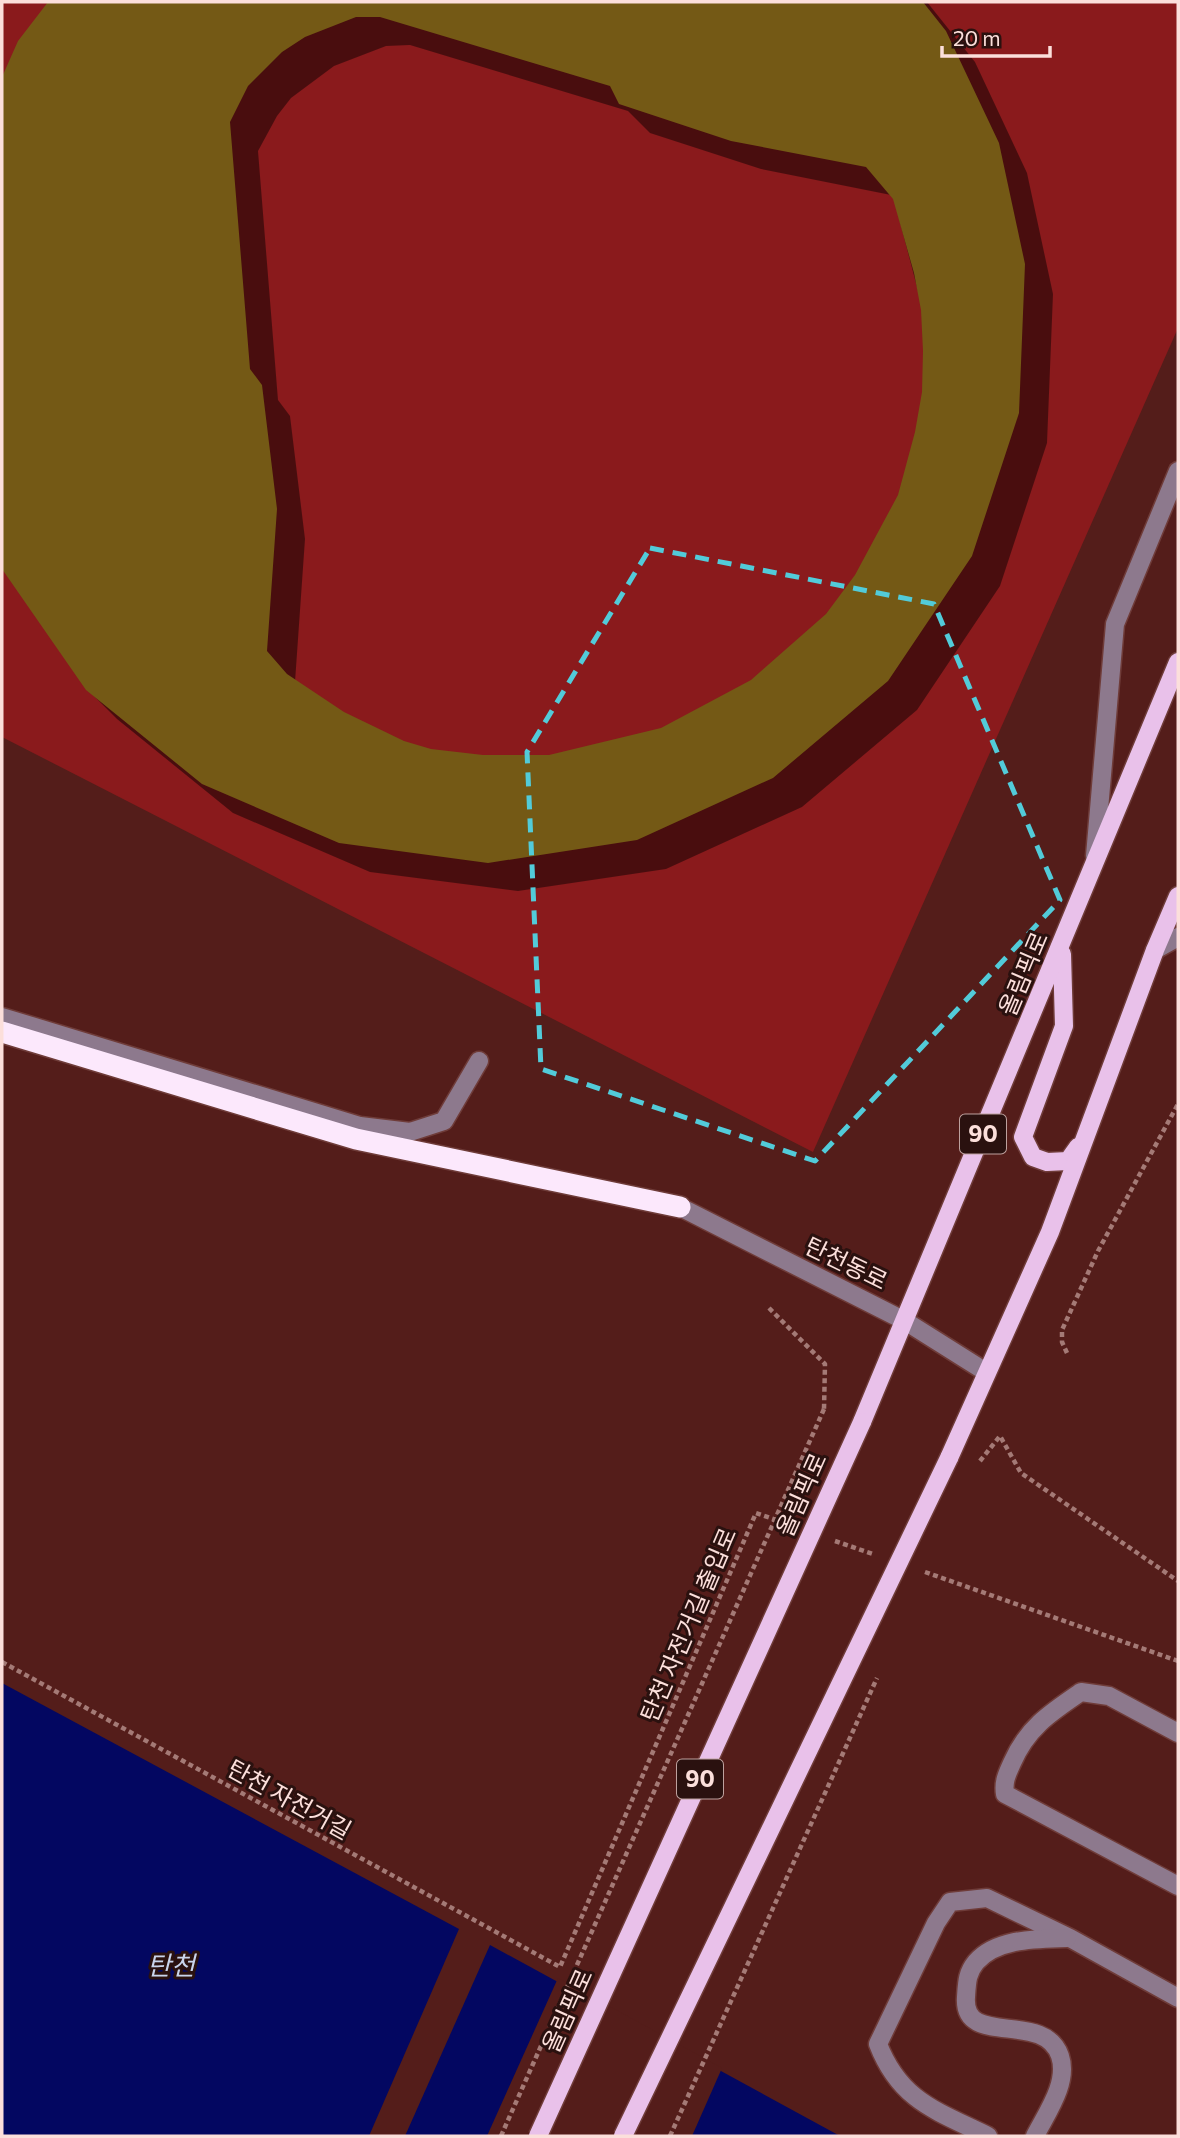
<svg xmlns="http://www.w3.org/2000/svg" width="1180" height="2138" viewBox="0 0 1180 2138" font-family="Commissioner,'Noto Sans KR',sans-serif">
	<rect width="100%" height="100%" fill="#541d1a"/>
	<!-- green -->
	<path fill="#8a1a1c" d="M2,2h1176v326l-365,824 -811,-415z"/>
	<!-- water -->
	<g fill="#030761">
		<path d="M2,1683l457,246 -90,207h-367z"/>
		<path d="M490,1945l350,191h-435z"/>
	</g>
	<!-- pier -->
	<path fill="#541d1a" d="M558,1978l164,90 -30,68h-205z"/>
	<!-- shadow -->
	<path fill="#0007" fill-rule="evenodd" d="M50,2h877l48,60 52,111 26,121 -6,149 -47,143 -83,124 -115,97 -136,62 -148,22 -148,-19 -137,-59 -116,-94 -30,-30 -85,-123v-484l17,-40zM410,45l218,66 22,22 111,36 130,26 3,4 29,111 1,82 -7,40 -18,63 -42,81 -30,39 -75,66 -90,48 -113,28h-66l-52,-6 -28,-8 -60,-29 -48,-32 10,-143 -15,-123 -12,-16 -20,-249 19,-35 14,-18 43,-32 52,-20z"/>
	<!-- building -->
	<path fill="#745915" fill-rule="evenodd" d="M48,2h875l23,29 53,112 26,121 -6,149 -47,143 -84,125 -115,97 -136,62 -149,23 -149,-20 -137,-59 -116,-94 -84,-121v-492l16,-36zM356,17h24l230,69 9,18 112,37 135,26 27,32 21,74 7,37 2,41 -1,41 -7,40 -17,63 -43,80 -29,39 -75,66 -90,48 -112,27h-66l-52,-6 -27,-8 -60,-29 -57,-38 -20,-23 10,-142 -15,-124 -12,-16 -20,-247 18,-36 34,-34 23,-15z"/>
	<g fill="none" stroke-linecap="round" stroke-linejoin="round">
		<defs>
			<g id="minor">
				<path d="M1095,856l20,-232 63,-153"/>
				<path d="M1155,950l23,-13"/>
				<path d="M2,1017l358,109 50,6 34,-11 35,-60"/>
				<path d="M680,1207l225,114 81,51"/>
				<path d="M1178,1733l-69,-37 -28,-4c-31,21 -54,36 -69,71 -5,11 -9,19 -7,31l173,92"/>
				<path d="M988,2136c-51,-25 -88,-35 -110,-92l58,-121 14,-21 37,-4 83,40 108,60"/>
				<path d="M1035,2136c11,-22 34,-53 25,-80 -16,-47 -98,-7 -94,-59 1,-15 1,-24 10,-35 21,-24 61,-23 91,-24"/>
			</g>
			<g id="major">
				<path d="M1062,954l2,72 -41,111 10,20 14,5 21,-1 10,-14"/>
				<path d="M862,1422l316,-760"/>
				<path d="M949,1458l101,-226 105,-282 23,-54"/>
			</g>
			<path id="highway" d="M2,1032l354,107 324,68"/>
		</defs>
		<!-- minor casing -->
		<use href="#minor" stroke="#6f3c39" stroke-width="21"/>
		<!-- major casing -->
		<use href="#major" stroke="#6f3c39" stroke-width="21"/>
		<!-- highway casing -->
		<use href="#highway" stroke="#6f3c39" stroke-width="24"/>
		<!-- path -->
		<g stroke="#a47a76" stroke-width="4.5" stroke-dasharray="5 3.5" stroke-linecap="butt">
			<path d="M769,1308l56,56 -1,45"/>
			<path d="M1067,1353l-5,-11v-12l36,-79 80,-147"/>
			<path d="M980,1461l20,-25 21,37 157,108"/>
			<path d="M835,1541l38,13"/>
			<path d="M925,1572l253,89"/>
			<path d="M2,1662l558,305 196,-454 32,11"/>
		</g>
		<!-- minor -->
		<use href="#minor" stroke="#8d798d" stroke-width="18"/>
		<!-- major -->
		<use href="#major" stroke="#e9c1ea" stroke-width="18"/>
		<!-- highway -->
		<use href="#highway" stroke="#fce8fc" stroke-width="21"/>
		<defs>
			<g id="major-bridge">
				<path d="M538,2136l324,-714"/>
				<path d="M623,2136l326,-678"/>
			</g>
		</defs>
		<!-- major-bridge casing -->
		<use href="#major-bridge" stroke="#6f3c39" stroke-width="21" stroke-linecap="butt"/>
		<!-- path-bridge -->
		<g stroke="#a47a76" stroke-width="4.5" stroke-dasharray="5 3.5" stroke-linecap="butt">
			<path d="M501,2136l323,-727"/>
			<path d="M670,2136l207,-458"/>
		</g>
		<!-- major-bridge -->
		<use href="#major-bridge" stroke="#e9c1ea" stroke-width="18"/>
	</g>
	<!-- marked area -->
	<path fill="none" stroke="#52cbd9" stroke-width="5" stroke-dasharray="14 9" stroke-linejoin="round" d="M650,548l284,56 126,296 -245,261 -274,-92 -14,-317z"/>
	<g text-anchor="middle" stroke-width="6" stroke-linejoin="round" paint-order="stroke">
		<!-- shield labels -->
		<g fill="#2a110f" stroke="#bda19e" stroke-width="2">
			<rect x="960" y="1114.5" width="46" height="39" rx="5"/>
			<rect x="677" y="1759.5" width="46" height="39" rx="5"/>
		</g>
		<g font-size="23" font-weight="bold" fill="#fcdfdb">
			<text x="983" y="1142">90</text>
			<text x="700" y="1787">90</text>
		</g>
		<!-- street labels -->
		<g font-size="24" fill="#fcdfdb" stroke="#2a110f">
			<text transform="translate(1024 974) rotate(-67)" y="8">올림픽로</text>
			<text transform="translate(846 1264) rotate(26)" y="8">탄천동로</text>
			<text transform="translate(802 1495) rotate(-66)" y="8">올림픽로</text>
			<text transform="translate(689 1625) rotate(-67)" y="8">탄천 자전거길 출입로</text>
			<text transform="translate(289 1800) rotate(29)" y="8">탄천 자전거길</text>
			<text transform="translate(568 2011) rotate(-66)" y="8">올림픽로</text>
		</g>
		<!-- water labels -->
		<g font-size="26" font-style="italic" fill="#c9d4ec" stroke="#2a110f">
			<text x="171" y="1975">탄천</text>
		</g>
	</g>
	<!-- border -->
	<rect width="1180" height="2138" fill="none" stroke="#fcdfdb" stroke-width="7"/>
	<!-- scale -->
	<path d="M942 46v10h108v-10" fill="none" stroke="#fcdfdb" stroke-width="3.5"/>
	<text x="953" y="46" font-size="21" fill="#fcdfdb" stroke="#2a110f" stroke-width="5" paint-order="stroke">20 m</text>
</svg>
